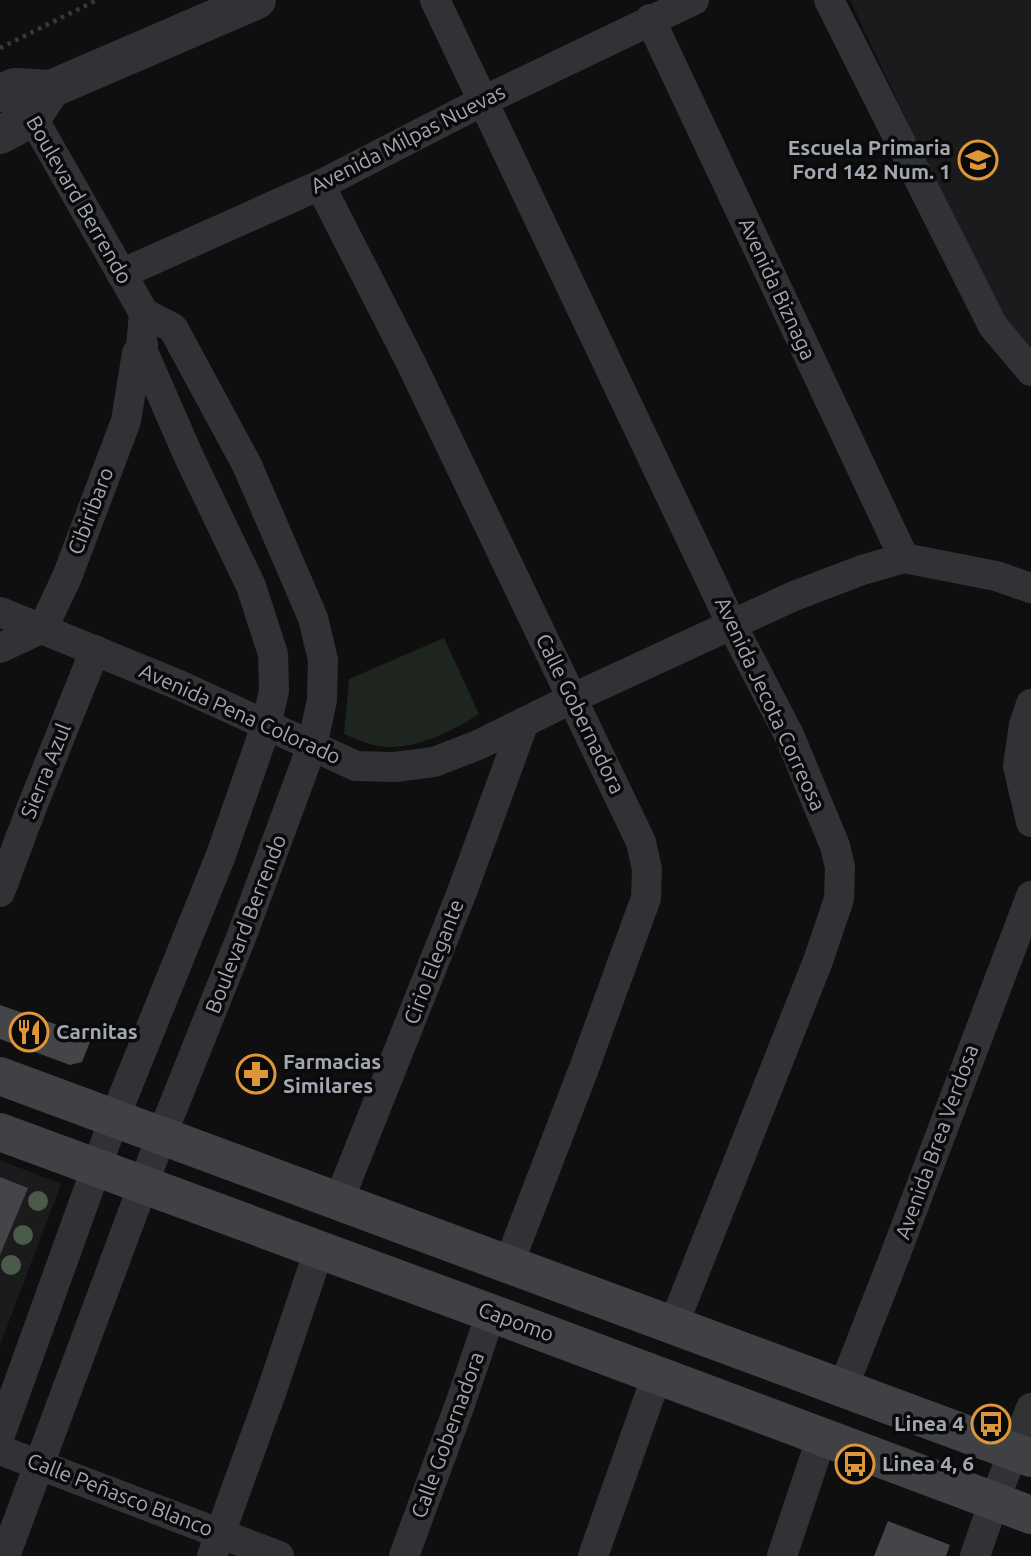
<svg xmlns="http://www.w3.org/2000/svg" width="1031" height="1556" viewBox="0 0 1031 1556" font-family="Ubuntu,sans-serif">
	<rect width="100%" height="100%" fill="#0f0f10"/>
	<!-- built -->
	<g fill="#1b1b1d">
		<path d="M850,0h181v358l-31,-38z"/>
		<path d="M0,1160l61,24 -61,161z"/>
	</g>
	<!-- green -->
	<path fill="#1e241e" d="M444,638l35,76c-25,16 -56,32 -87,33 -17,1 -33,-7 -48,-13l5,-55z"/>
	<!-- building -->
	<g fill="#434548">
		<path d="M0,1005l92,32 -10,25 -12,3 -70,-26z"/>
		<path d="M0,1177l28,11 -28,67z"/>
		<path d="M888,1521l62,24 -4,11h-72z"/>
	</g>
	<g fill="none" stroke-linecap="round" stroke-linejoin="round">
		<!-- path -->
		<path stroke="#37393c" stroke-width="4.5" stroke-dasharray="3.5 5" stroke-linecap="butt" d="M0,48l97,-48"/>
		<!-- minor -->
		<g stroke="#313235" stroke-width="30">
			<path d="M435,0l297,625 58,112 45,109 5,21 -1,32 -21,62 -145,365"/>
			<path d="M829,0l164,326 38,45"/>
			<path d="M650,19l254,539"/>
			<path d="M320,185l91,178 230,479 6,27 -1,29 -63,173 -74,192"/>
			<path d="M121,274l199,-89 163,-84 211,-101"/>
			<path d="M0,612l179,73 177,81 39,1 39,-5 44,-17 95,-47 221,-102 68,-26 42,-12 92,18 35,12"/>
			<path d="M0,648l43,-20 24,-51 59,-156 11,-68 6,-8"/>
			<path d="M1031,704l-7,21 -6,41 13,56"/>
			<path d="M0,892l33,-88 62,-154"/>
			<path d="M339,1200l123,-308 62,-170"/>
			<path d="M843,1388l51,-130 137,-362"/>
			<path d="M0,1435l114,-316 107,-264 45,-129 8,-35 -1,-37 -22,-68 -62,-129 -48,-110 3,-34 -122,-214"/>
			<path d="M0,1450l279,106"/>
			<path d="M5,1556l156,-419 81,-202 70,-189 10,-46 1,-40 -10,-42 -66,-153 -74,-137 -29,-15"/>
			<path d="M212,1556l59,-163 48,-143"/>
			<path d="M404,1556l55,-149 32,-94"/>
			<path d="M593,1556l64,-181"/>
			<path d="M782,1556l40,-120"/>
			<path d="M975,1556l19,-55 37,-93"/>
		</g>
		<!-- tertiary -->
		<g stroke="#313235" stroke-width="38">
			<path d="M0,93l15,-6 36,2 206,-89"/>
			<path d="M0,135l32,-17 19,-29"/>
		</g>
		<!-- secondary -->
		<g stroke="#3f4145" stroke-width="38">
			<path d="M0,1076l1031,382"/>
			<path d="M0,1132l491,181 540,202"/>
		</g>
	</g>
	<!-- trees -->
	<g fill="#4a5b4a">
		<circle cx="38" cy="1201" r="10"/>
		<circle cx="23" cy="1235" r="10"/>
		<circle cx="11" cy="1265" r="10"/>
	</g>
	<!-- icons -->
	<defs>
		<symbol id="school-ring" viewBox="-11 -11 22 22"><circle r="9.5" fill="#0a0a0b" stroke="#df9638" stroke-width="1.5"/><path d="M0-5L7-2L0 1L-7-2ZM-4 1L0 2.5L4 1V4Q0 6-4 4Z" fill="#df9638"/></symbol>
		<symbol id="restaurant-ring" viewBox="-11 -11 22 22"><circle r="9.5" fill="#0a0a0b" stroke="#df9638" stroke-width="1.5"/><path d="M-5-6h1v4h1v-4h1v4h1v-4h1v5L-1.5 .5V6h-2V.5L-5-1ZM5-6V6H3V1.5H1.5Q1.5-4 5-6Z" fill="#df9638"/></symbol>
		<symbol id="pharmacy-ring" viewBox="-11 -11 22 22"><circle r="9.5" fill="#0a0a0b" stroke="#df9638" stroke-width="1.5"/><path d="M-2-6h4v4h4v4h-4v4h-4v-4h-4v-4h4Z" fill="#df9638"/></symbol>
		<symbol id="bus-ring" viewBox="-11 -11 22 22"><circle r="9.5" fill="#0a0a0b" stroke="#df9638" stroke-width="1.5"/><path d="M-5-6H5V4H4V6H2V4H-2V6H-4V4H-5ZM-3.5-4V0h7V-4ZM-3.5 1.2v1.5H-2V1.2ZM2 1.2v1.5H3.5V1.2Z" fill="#df9638"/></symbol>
	</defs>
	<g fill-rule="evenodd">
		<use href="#school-ring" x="956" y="138" width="44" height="44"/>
		<use href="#restaurant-ring" x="7" y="1010" width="44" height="44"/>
		<use href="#pharmacy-ring" x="234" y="1052" width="44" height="44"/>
		<use href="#bus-ring" x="969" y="1402" width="44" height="44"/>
		<use href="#bus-ring" x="833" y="1442" width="44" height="44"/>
	</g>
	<g text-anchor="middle" stroke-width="7" stroke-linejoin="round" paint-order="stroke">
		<!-- street labels -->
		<g font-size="21" fill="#a2a7b0" stroke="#0a0a0b">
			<text transform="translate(408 139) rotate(-27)" y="7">Avenida Milpas Nuevas</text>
			<text transform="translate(79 200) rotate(60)" y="7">Boulevard Berrendo</text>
			<text transform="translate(777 289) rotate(65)" y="7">Avenida Biznaga</text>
			<text transform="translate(91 511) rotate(-69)" y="7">Cibiribaro</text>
			<text transform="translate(770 704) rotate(65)" y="7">Avenida Jecota Correosa</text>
			<text transform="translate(240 714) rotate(24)" y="7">Avenida Pena Colorado</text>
			<text transform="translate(580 714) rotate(64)" y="7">Calle Gobernadora</text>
			<text transform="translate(46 771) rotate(-68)" y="7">Sierra Azul</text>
			<text transform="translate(246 924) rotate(-69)" y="7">Boulevard Berrendo</text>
			<text transform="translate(434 962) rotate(-69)" y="7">Cirio Elegante</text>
			<text transform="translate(937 1142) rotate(-70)" y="7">Avenida Brea Verdosa</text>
			<text transform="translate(516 1322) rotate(20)" y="7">Capomo</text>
			<text transform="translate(448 1435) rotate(-70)" y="7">Calle Gobernadora</text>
			<text transform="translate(120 1495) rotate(21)" y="7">Calle Peñasco Blanco</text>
		</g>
		<!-- poi labels -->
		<g font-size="21" font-weight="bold" fill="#a2a7b0" stroke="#0a0a0b" text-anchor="start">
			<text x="951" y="155" text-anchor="end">Escuela Primaria<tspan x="951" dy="24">Ford 142 Num. 1</tspan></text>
			<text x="56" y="1039">Carnitas</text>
			<text x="283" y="1069">Farmacias<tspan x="283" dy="24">Similares</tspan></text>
			<text x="964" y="1431" text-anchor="end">Linea 4</text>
			<text x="882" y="1471">Linea 4, 6</text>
		</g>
	</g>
</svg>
